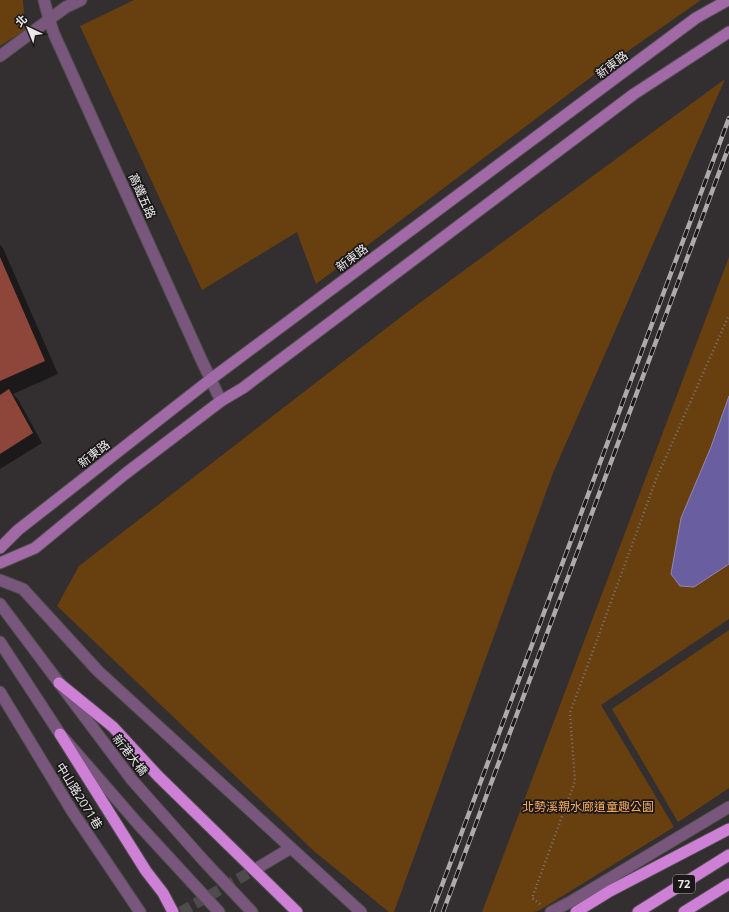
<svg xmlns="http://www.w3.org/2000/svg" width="729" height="912" viewBox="0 0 729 912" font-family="'Open Sans','Noto Sans TC',sans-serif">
	<rect width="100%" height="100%" fill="#332f31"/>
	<!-- green -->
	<g fill="#683f0f">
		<path d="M0,0h23l2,30 -25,16z"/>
		<path d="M134,0h567l-103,72 -282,212 -19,-52 -95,58 -122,-264z"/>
		<path d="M725,79l-172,394 -159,439h-5l-74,-60 -258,-246 22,-40 327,-253z"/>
		<path d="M729,257v362l-128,86 73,122 -134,83 -6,2h-52z"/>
		<path d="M729,630v158l-51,34 -66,-113z"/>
	</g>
	<!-- water -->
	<path fill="#695fa0" stroke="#9088b6" d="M729,396v168l-35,23 -14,-1 -9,-12 10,-56 30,-71z"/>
	<!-- shadow -->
	<path fill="#0007" d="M0,245l3,3 55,126 -45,20 5,5 24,44 -42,26z"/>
	<!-- building -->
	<g fill="#8e463a">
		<path d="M0,257l45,104 -45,20z"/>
		<path d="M9,389l24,44 -33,21v-59z"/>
	</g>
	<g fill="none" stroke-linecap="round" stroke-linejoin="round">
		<!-- minor-tunnel -->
		<path stroke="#4f4b4d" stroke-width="11" stroke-dasharray="11 5.5" stroke-linecap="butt" d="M181,912l78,-45"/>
		<defs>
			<g id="minor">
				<path d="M44,0l5,19 5,15 147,325 20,42"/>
				<path d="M0,56l66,-49 15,-7"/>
				<path d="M0,580l23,9 75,82 263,241"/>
				<path d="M0,692l72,119 68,101"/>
				<path d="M259,867l32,-19"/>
				<path d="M551,912l21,-11 157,-94"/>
			</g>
			<g id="tertiary">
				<path d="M0,604l132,176 72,81 48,51"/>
				<path d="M0,642l60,92 79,91 80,87"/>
			</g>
			<g id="secondary">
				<path d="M0,548l18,-18 193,-151 485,-361 32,-18"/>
				<path d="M0,563l35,-15 90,-74 96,-73 22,-13 391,-294 95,-62"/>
			</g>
			<g id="trunk">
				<path d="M59,683l54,44 45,49 139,136"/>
				<path d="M60,734l86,137 17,22 10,19"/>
				<path d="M576,912l34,-21 119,-62"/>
				<path d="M638,912l91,-57"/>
				<path d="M684,912l45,-28"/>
			</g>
		</defs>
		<!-- minor casing -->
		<use href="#minor" stroke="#514d4f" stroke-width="13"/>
		<!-- tertiary casing -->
		<use href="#tertiary" stroke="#514d4f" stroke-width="13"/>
		<!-- secondary casing -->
		<use href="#secondary" stroke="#514d4f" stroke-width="13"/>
		<!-- trunk casing -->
		<use href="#trunk" stroke="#514d4f" stroke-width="13"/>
		<!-- path -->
		<path stroke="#7a7678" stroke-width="2.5" stroke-dasharray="1 3" stroke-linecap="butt" d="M540,904l-8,-6 43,-117 -5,-68 87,-236 72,-162"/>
		<!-- minor -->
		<use href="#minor" stroke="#79577d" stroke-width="11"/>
		<!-- tertiary -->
		<use href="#tertiary" stroke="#79577d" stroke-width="11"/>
		<!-- secondary -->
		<use href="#secondary" stroke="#a16aa7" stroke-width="11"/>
		<!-- trunk -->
		<use href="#trunk" stroke="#ce80d7" stroke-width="11"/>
		<defs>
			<g id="rail">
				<path d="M432,912l297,-794"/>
				<path d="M443,912l286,-766"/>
			</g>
		</defs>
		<!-- rail casing -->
		<use href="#rail" stroke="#adaaab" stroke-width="4.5"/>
		<!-- rail -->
		<use href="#rail" stroke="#1a1819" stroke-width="3" stroke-dasharray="9" stroke-linecap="butt"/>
	</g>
	<g text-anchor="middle" stroke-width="3.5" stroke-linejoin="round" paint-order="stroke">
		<!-- shield labels -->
		<rect fill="#1a1819" stroke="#adaaab" stroke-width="1" x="673" y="875" width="22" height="18" rx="3"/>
		<g font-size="11" font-weight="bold" fill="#ece9ea">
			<text x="684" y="888">72</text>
		</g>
		<!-- street labels -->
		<g font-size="12" fill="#ece9ea" stroke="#1a1819">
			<text transform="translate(612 65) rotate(-37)" y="4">新東路</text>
			<text transform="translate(142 196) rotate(66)" y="4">高鐵五路</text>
			<text transform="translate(352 258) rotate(-37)" y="4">新東路</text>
			<text transform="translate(94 454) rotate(-38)" y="4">新東路</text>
			<text transform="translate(130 755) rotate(52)" y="4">新港大橋</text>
			<text transform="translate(79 796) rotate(58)" y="4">中山路2071巷</text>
		</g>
		<!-- park labels -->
		<g font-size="12" fill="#faad5f" stroke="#1a1819">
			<text x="588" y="811">北勢溪親水廊道童趣公園</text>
		</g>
	</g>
	<!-- north arrow -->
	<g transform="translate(28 28) rotate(316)" stroke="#1a1819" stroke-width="3" paint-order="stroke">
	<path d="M0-3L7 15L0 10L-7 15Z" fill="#ece9ea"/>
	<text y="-6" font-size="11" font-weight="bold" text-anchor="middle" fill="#ece9ea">北</text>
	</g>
</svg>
